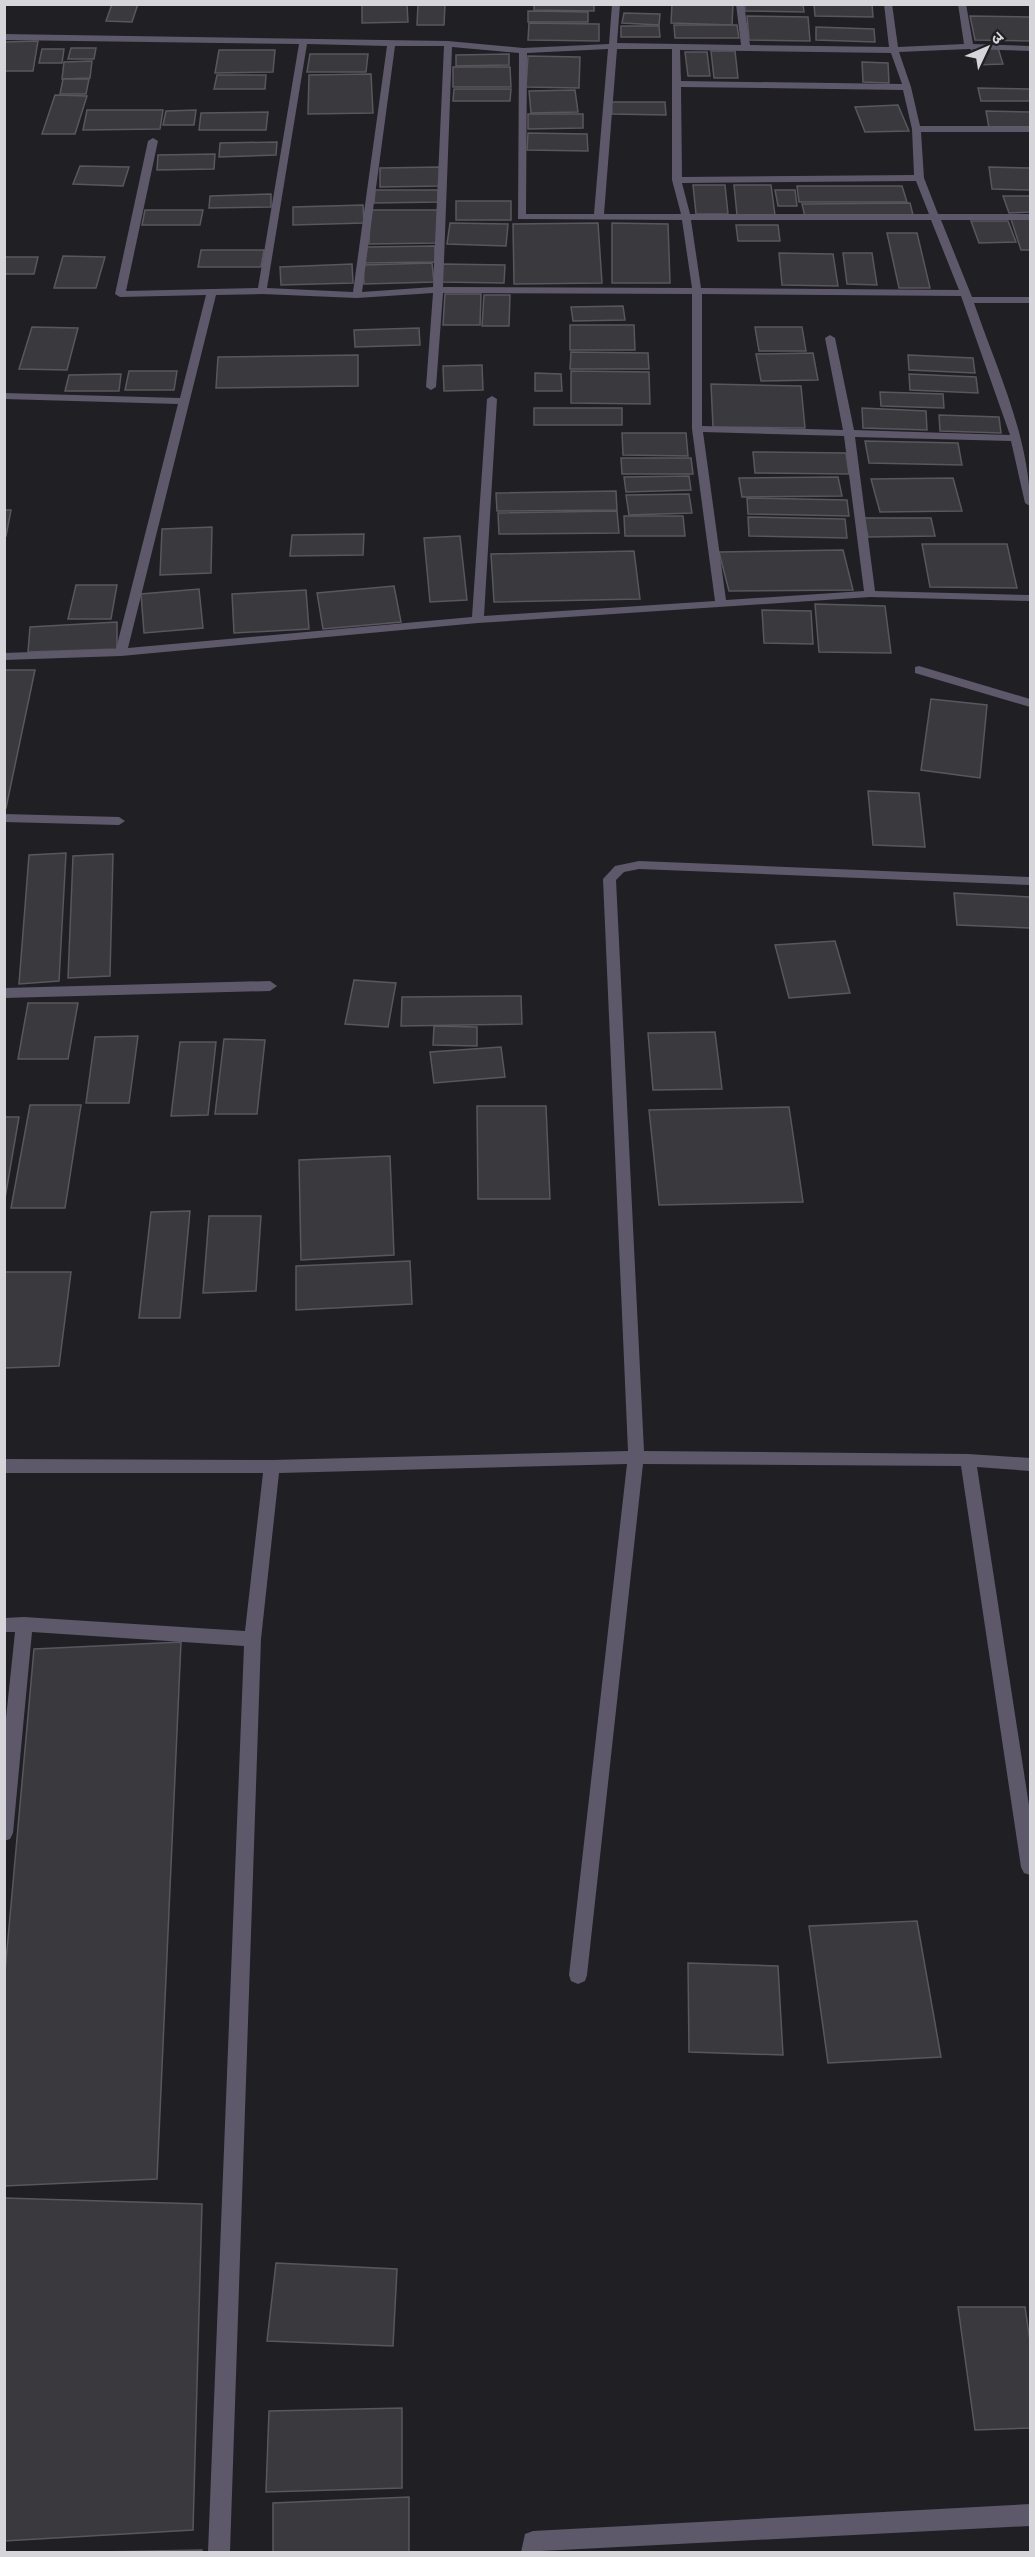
<svg xmlns="http://www.w3.org/2000/svg" width="1035" height="2557" viewBox="0 0 1035 2557" font-family="'Times New Roman','Noto Sans Devanagari',serif">
	<rect width="100%" height="100%" fill="#201f24"/>
	<!-- building -->
	<g fill="#3a393e" stroke="#59575e" stroke-width="1.5">
		<path d="M112,4h26l-6,18 -26,-1z"/>
		<path d="M362,4h45l1,18 -46,1z"/>
		<path d="M418,4h27l-1,21h-27z"/>
		<path d="M534,4h60v7l-60,-1z"/>
		<path d="M672,4h61l-1,21 -61,-2z"/>
		<path d="M745,4h58l1,8 -59,-1z"/>
		<path d="M814,4h58l1,13 -58,-1z"/>
		<path d="M528,11l60,1v10h-60z"/>
		<path d="M624,13l36,1 -1,11 -37,-2z"/>
		<path d="M747,16l61,1 2,24 -61,-1z"/>
		<path d="M970,16l60,1v24l-55,-1z"/>
		<path d="M529,23l70,1v17l-71,-1z"/>
		<path d="M674,25h63l2,13h-64z"/>
		<path d="M621,26h38l1,11h-39z"/>
		<path d="M816,27l58,2 1,13 -59,-2z"/>
		<path d="M38,41l-5,30h-29v-29z"/>
		<path d="M71,48h25l-2,11h-26z"/>
		<path d="M971,48h27l5,16 -27,1z"/>
		<path d="M42,49h22l-2,14h-23z"/>
		<path d="M219,50h56l-2,22 -58,1z"/>
		<path d="M711,51h24l3,27h-24z"/>
		<path d="M685,52h22l3,24h-22z"/>
		<path d="M310,54h58l-2,18h-59z"/>
		<path d="M509,54v11l-53,1v-11z"/>
		<path d="M528,56l52,1 -1,31 -53,-1z"/>
		<path d="M92,61l-2,17 -28,1 2,-17z"/>
		<path d="M862,62l26,1 1,20 -26,-1z"/>
		<path d="M453,67h57l1,20h-58z"/>
		<path d="M371,74l2,39 -65,1 1,-39z"/>
		<path d="M217,75h49l-1,14h-51z"/>
		<path d="M63,79h26l-3,15h-26z"/>
		<path d="M978,88l52,1v12h-49z"/>
		<path d="M454,89h57l-1,12h-57z"/>
		<path d="M575,90l3,22 -47,1 -2,-22z"/>
		<path d="M55,95l32,1 -12,38h-33z"/>
		<path d="M611,102h54l1,13 -54,-1z"/>
		<path d="M898,105l11,26 -44,1 -10,-25z"/>
		<path d="M87,110h76l-3,19 -77,1z"/>
		<path d="M196,110l-2,15h-31l3,-14z"/>
		<path d="M986,111l44,1v16h-41z"/>
		<path d="M268,112l-2,18h-67l2,-17z"/>
		<path d="M528,114h55v14l-55,1z"/>
		<path d="M528,133l59,1 1,17 -61,-1z"/>
		<path d="M277,142l-1,13 -57,2 1,-14z"/>
		<path d="M215,154l-1,15 -57,1 1,-15z"/>
		<path d="M80,166l49,1 -6,19 -50,-2z"/>
		<path d="M440,167v19l-60,1v-19z"/>
		<path d="M989,167l41,1v22l-38,-1z"/>
		<path d="M693,185h32l3,29h-32z"/>
		<path d="M734,185h37l4,30h-38z"/>
		<path d="M797,186h105l5,16h-108z"/>
		<path d="M375,190h63l1,12 -65,1z"/>
		<path d="M775,190h20l2,16h-19z"/>
		<path d="M271,194v13l-62,1 1,-12z"/>
		<path d="M1003,196h27v16l-21,1z"/>
		<rect x="456" y="201" width="55" height="19"/>
		<path d="M910,203l3,12 -108,2 -3,-13z"/>
		<path d="M363,205l1,18 -71,2v-18z"/>
		<path d="M145,210h58l-3,15h-58z"/>
		<path d="M370,210h68l-1,33 -68,1z"/>
		<path d="M1011,219h19v31h-9z"/>
		<path d="M971,221h37l8,21 -37,1z"/>
		<path d="M450,223l58,1 -2,22 -59,-2z"/>
		<path d="M598,223l4,60 -88,1 -1,-60z"/>
		<path d="M612,223l56,1 2,59h-58z"/>
		<path d="M736,225h42l2,16h-42z"/>
		<path d="M887,233h30l13,55h-31z"/>
		<path d="M435,246v16l-70,1 1,-16z"/>
		<path d="M201,250h63l-3,17h-63z"/>
		<path d="M779,253l54,1 5,32 -56,-1z"/>
		<path d="M843,253h29l5,32 -30,-1z"/>
		<path d="M63,256l42,1 -9,31h-42z"/>
		<path d="M4,257h34l-4,17h-30z"/>
		<path d="M432,263l2,19 -70,2 -1,-19z"/>
		<path d="M352,264l1,19 -72,2 -1,-18z"/>
		<path d="M443,264l62,1 -1,18 -63,-1z"/>
		<path d="M445,294h36l-1,31h-37z"/>
		<path d="M484,295h26l-1,31h-27z"/>
		<path d="M623,306l2,14 -52,1 -2,-14z"/>
		<path d="M570,325h64l1,25h-65z"/>
		<path d="M32,327l46,1 -11,42 -48,-1z"/>
		<path d="M755,327h47l4,24h-47z"/>
		<path d="M419,328l1,17 -65,2 -1,-17z"/>
		<path d="M571,352l77,1 1,16h-79z"/>
		<path d="M813,353l5,27 -57,1 -5,-27z"/>
		<path d="M358,355v31l-142,2 2,-31z"/>
		<path d="M908,355l65,3 2,15 -66,-3z"/>
		<path d="M482,365l1,25 -39,1 -1,-25z"/>
		<path d="M129,371h48l-3,19h-49z"/>
		<path d="M571,371l78,1 1,32 -79,-1z"/>
		<path d="M535,373l26,1 1,17h-27z"/>
		<path d="M121,374l-2,17h-54l4,-16z"/>
		<path d="M909,374l67,3 2,16 -68,-3z"/>
		<path d="M711,384l90,2 4,42 -92,-1z"/>
		<path d="M880,392l63,2 1,14 -63,-2z"/>
		<rect x="534" y="408" width="88" height="17"/>
		<path d="M862,408l64,3 1,19 -64,-2z"/>
		<path d="M939,415l60,2 2,16 -61,-2z"/>
		<path d="M622,433h64l2,23 -65,-1z"/>
		<path d="M865,441l93,2 4,22 -93,-2z"/>
		<path d="M753,452l93,1 3,21 -94,-1z"/>
		<path d="M621,458h70l2,16h-71z"/>
		<path d="M689,476l2,14 -65,2 -2,-15z"/>
		<path d="M838,477l4,19 -100,1 -3,-19z"/>
		<path d="M953,478l9,33 -82,1 -9,-33z"/>
		<path d="M616,491l1,19 -120,1 -1,-18z"/>
		<path d="M689,494l3,19 -63,2 -3,-20z"/>
		<path d="M747,498l100,2 2,16 -101,-2z"/>
		<path d="M4,510h7l-5,26h-2z"/>
		<path d="M617,511l2,22 -120,1 -1,-21z"/>
		<path d="M624,516h59l2,20h-60z"/>
		<path d="M748,517l97,2 2,19 -98,-2z"/>
		<path d="M864,518h67l4,18 -67,1z"/>
		<path d="M212,527l-1,46 -51,2 2,-46z"/>
		<path d="M364,534l-1,21 -73,1 2,-21z"/>
		<path d="M460,536l7,64 -37,2 -6,-64z"/>
		<path d="M922,544h85l10,44 -87,-1z"/>
		<path d="M843,550l10,40 -124,1 -10,-39z"/>
		<path d="M634,551l6,48 -146,3 -3,-48z"/>
		<path d="M76,585h41l-6,34h-43z"/>
		<path d="M394,586l7,36 -78,7 -6,-36z"/>
		<path d="M199,589l4,39 -59,5 -3,-39z"/>
		<path d="M306,590l3,39 -75,4 -2,-39z"/>
		<path d="M815,604l70,2 6,47 -72,-1z"/>
		<path d="M762,610l49,1 2,33 -49,-1z"/>
		<path d="M117,622v27l-89,3 2,-25z"/>
		<path d="M4,670h31l-29,138h-2z"/>
		<path d="M931,699l56,6 -7,73 -59,-8z"/>
		<path d="M868,791l51,2 6,54 -52,-2z"/>
		<path d="M66,853l-7,128 -40,3 10,-129z"/>
		<path d="M113,854l-3,122 -42,2 5,-122z"/>
		<path d="M954,893l76,4v31l-73,-3z"/>
		<path d="M835,941l15,52 -61,5 -14,-53z"/>
		<path d="M354,980l42,3 -8,44 -43,-3z"/>
		<path d="M521,996l1,28 -121,2 1,-29z"/>
		<path d="M28,1003h50l-10,56h-50z"/>
		<path d="M434,1026l43,1v19l-44,-1z"/>
		<path d="M715,1032l7,57 -69,1 -5,-57z"/>
		<path d="M138,1036l-9,67h-43l9,-66z"/>
		<path d="M224,1039l41,1 -8,74h-42z"/>
		<path d="M180,1042h36l-8,73 -37,1z"/>
		<path d="M501,1047l4,30 -71,6 -4,-31z"/>
		<path d="M30,1105h51l-16,103h-54z"/>
		<path d="M477,1106h69l4,93h-72z"/>
		<path d="M789,1107l14,95 -144,3 -10,-95z"/>
		<path d="M4,1117h15l-15,87z"/>
		<path d="M390,1156l4,99 -93,5 -2,-100z"/>
		<path d="M190,1211l-10,107h-41l12,-106z"/>
		<path d="M209,1216h52l-5,75 -53,2z"/>
		<path d="M410,1261l2,43 -116,6v-44z"/>
		<path d="M4,1272h67l-12,94 -55,2z"/>
		<path d="M181,1642l-24,537 -153,7v-203l30,-334z"/>
		<path d="M917,1921l24,136 -113,6 -19,-137z"/>
		<path d="M688,1963l90,3 5,89 -94,-3z"/>
		<path d="M4,2198l198,6 -9,326 -189,11z"/>
		<path d="M276,2263l121,6 -4,77 -126,-5z"/>
		<path d="M958,2307h67l5,34v87l-55,2z"/>
		<path d="M402,2408v80l-136,4 3,-81z"/>
		<path d="M409,2497v55h-136v-49z"/>
		<path d="M202,2550v2h-105z"/>
	</g>
	<g fill="none" stroke-linecap="round" stroke-linejoin="round">
		<!-- minor -->
		<g fill="#5d596a" fill-rule="evenodd">
			<path d="M612,4h8l-3,39 124,2 -5,-41h8l6,41 139,2 -5,-43h8l6,43 66,-3 -6,-40h8l7,40 57,2v5l-61,-2 -70,3 12,35 9,39h110v6h-109l3,46 14,36h92v6h-89l31,77h58v6h-56c22,64 56,135 56,203l-5,-3 -14,-62 -156,-4 20,154 155,4v6l-160,-4 -392,26 -357,33 -117,4v-7l112,-4 62,-245 -174,-5v-6l176,5 26,-103 -86,2 -5,-3 33,-153 5,-3 5,3 -32,150 132,-3 41,-244 -295,-4v-6l444,7 75,7 86,-4zM307,44l80,2 -34,246 -86,-4zM395,46h49l-11,241 -71,5zM452,47l67,6 -1,166 164,1 10,68 -249,-1zM608,49l-14,165h-68l1,-161zM617,49h55v131l9,34h-77zM680,50l211,3 11,31 -221,-3zM681,87l222,3 9,39 2,46 -232,2zM916,181l13,33h-239l-8,-31zM691,220h240l28,70 -258,-2zM433,293l-7,94 5,3 5,-3 7,-94 249,1v135l23,172 -231,15 13,-217 -5,-3 -5,3 -15,218 -344,31 88,-353 46,-1 95,4zM702,294l259,2 49,139 -156,-5 -19,-92 -5,-3 -5,3 18,92 -141,-4zM703,432l141,4 20,155 -138,9z"/>
			<path d="M919,666l111,33v8l-115,-34v-6z"/>
			<path d="M4,814l115,3 6,4 -6,4 -115,-3z"/>
			<path d="M639,861l391,16v8l-391,-16 -15,3 -8,8 28,571 324,3 62,4v13l-53,-4 53,345v63l-6,-2 -3,-6 -60,-401 -318,-2 -56,511 -2,6 -7,3 -7,-3 -2,-6 58,-511 -348,9 -18,166 -31,913h-22l36,-906 -212,-14 -19,201 -3,6 -6,2v-104l11,-105h-11v-14l20,-1 221,14 18,-158h-259v-14l268,1 356,-9 -25,-572 12,-13z"/>
			<path d="M270,981l7,5 -7,5 -266,7v-10z"/>
			<path d="M1030,2504v22l-509,26 4,-18 8,-3z"/>
		</g>
	</g>
	<!-- border -->
	<rect width="1035" height="2557" fill="none" stroke="#d6d5d9" stroke-width="12"/>
	<!-- north arrow -->
	<g transform="translate(987 48) rotate(46)" stroke="#201f24" stroke-width="4.5" paint-order="stroke">
	<path d="M0-4.5L10 22L0 15L-10 22Z" fill="#d6d5d9"/>
	<text y="-9" font-size="16" font-weight="bold" text-anchor="middle" fill="#d6d5d9">उ</text>
	</g>
</svg>
